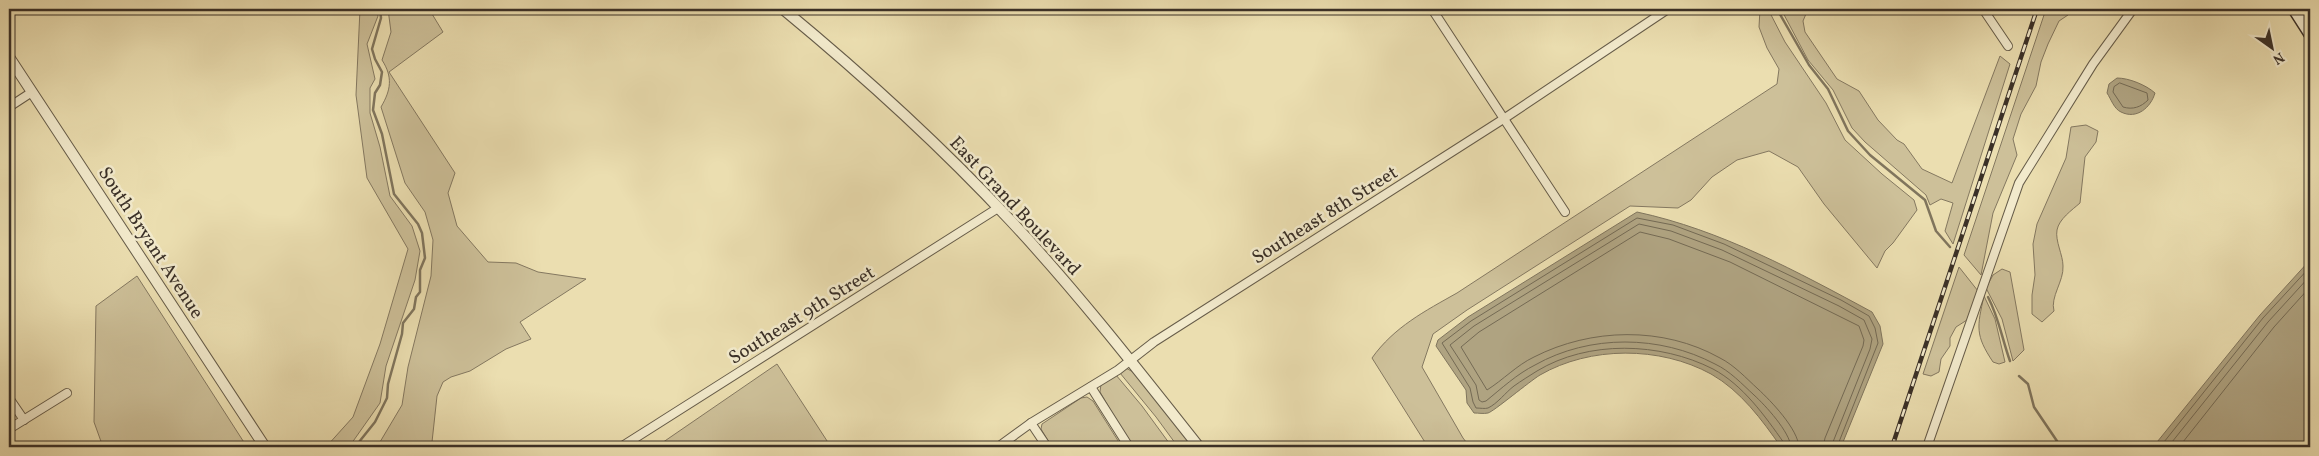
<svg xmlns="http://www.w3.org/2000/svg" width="2319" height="456" viewBox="0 0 2319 456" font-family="Vollkorn,serif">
	<rect width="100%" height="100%" fill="#ebdeb0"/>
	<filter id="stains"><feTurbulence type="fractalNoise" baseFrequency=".004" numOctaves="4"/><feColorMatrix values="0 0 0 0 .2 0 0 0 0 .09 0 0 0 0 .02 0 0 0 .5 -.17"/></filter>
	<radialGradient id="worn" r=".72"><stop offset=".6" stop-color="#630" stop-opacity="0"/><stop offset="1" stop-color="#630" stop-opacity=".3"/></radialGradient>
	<!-- green -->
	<g fill="#cdc099" stroke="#847860">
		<path d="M360,9h16l2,7 -11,28 8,35 -5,9v25l10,34 10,49 22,30 8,25 -5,29 -29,86 -6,37 -31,44h-23l27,-30 27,-73 28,-95 -41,-71 -11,-83z"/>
		<path d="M388,9h41l14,23 -54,40 66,101 -7,20 9,33 31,36 28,1 22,9 48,7 -66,43 11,17 -25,10 -36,22 -19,6 -8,5 -6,14 -5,46 6,5h-61l25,-42 6,-38 23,-91 2,-36 -8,-28 -20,-29 -24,-76c10,-17 12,-30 1,-47l9,-28z"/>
		<path d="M1760,9h8l17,33 41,61 19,37 37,34 32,26 3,10 -24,33 -8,8 -8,17 -53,-64 -26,-37 -29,-16 -32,9 -25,17 -21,23 -13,8 -48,-2 -163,104 -34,24 -11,33 41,71 7,9h-42l-56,-89c22,-31 53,-47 85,-65l320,-209 2,-15 -12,-21 -8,-21z"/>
		<path d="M1781,9h27l-5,12 2,11 32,47 22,12 19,29 19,20 7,4 18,25 30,14 48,-127 10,8 -57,180 -8,-13 8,-28 -12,-4 -11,6 -4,-10 -61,-53 -13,-14 -19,-38 -25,-30z"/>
		<path d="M2046,9h18l4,6 -9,6 -11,23 -7,18 -5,24 -15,28 -8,25 4,16 -24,58 -12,62 -17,-20z"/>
		<path d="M2086,125l12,6 -2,11 -11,15 -5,46c-8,7 -21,16 -23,27 -2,11 6,25 6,36 1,15 -13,31 -9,45l-12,11 -10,-8v-19l3,-20 -2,-31 4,-20 29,-66 5,-31z"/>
		<path d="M1959,267l19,24 -11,29 -11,7 -6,11v8l-9,13 -2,13 -8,4 -8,-2z"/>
		<path d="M2002,269l8,3 14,78 -11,11 -11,-42 -16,-31 7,-13z"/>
		<path d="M137,276l110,171h-144l-9,-25 2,-116z"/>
		<path d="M1984,296l11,23 10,43 -6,2 -6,-2c-18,-27 -16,-35 -9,-66z"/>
		<path d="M777,364l54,83h-175z"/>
		<path d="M1126,368l7,4 60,75h-15l-22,-30 -36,-44z"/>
		<path d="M1116,375l26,31 30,41h-40l-32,-55 1,-8z"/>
		<path d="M1087,397l6,4 29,46h-70l-11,-18 1,-5 39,-26z"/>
	</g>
	<!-- water -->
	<g fill="#afa381" stroke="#80755d">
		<path d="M2117,78c12,0 29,7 38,15 -4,14 -18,27 -34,19 -7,-3 -10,-13 -14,-19l2,-9z"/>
		<path d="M1637,212c84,18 161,60 235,100l8,14 3,18 -42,103h-60c-19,-27 -40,-56 -70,-73 -51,-28 -121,-28 -171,1 -10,6 -47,37 -52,38 -4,1 -10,0 -14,0l-7,-10 -1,-13 -30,-44 2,-6 30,-23z"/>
		<path d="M2310,260v181l-10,6h-147l107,-132z"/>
	</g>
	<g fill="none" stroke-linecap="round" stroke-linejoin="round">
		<!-- shore -->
		<g stroke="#746a54" stroke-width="1">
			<path d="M2120,83l27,10 1,7c-7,7 -15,10 -25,7l-10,-15 1,-5z"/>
			<path d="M1785,447l-1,-4c-19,-27 -41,-58 -71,-74 -53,-27 -125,-29 -176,2 -8,5 -16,10 -23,15 -8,6 -17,18 -26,22 -3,1 -8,0 -12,0l-3,-6 -3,-14 -28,-45 29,-22 166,-103 36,7 51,19 117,56 28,16 6,12 3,15 -41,104"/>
			<path d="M1791,447c-1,-15 -26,-42 -37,-52 -12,-11 -24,-24 -39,-31 -55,-29 -125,-30 -180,1 -18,9 -33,23 -49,36l-4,1 -3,-2 -3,-15 -26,-40 24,-19 165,-102 32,7 51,19 117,56 25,14 8,19 -2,10 -39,98"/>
			<path d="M1799,447c-1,-18 -28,-46 -41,-58 -12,-11 -24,-24 -38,-31 -57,-32 -129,-30 -186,-1 -17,8 -31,23 -47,33l-26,-43 18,-15 161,-100 29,7 61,23 129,64 5,14 -1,6 -38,92 -2,9"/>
			<path d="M2160,447l103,-129 47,-51"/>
			<path d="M2168,447l100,-125 42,-46"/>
			<path d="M2179,447l95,-120 36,-40"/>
		</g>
		<!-- stream -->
		<g stroke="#80755d" stroke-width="2.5">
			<path d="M1777,9l32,56 19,24 20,42 22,24 55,45 11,31 14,16"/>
			<path d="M1988,297c11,21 14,42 22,64"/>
			<path d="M2019,376l9,8 6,23 27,40"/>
			<path d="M355,447l20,-25 12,-24 1,-14 14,-50 1,-11 11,-14 2,-12 4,-5v-22l5,-12 -3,-25 -4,-9 -24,-30 -12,-60 -9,-24 2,-17 5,-8 2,-13 -7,-13 -3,-10 9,-31 -1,-9"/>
		</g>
		<defs>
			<g id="minor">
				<path d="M1432,9l133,203"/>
				<path d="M1983,9l25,37"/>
				<path d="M9,107l23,-15"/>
				<path d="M1091,387l38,60"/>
				<path d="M9,398l15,22"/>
				<path d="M1031,423l16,24"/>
				<path d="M9,429l58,-36"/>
				<path d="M621,447l377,-239"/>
				<path d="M998,447l33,-24 87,-53 36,-28 351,-224 163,-109"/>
				<path d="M1927,447l92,-264 74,-119 40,-55"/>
			</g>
			<g id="tertiary">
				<path d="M783,9c80,66 157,136 227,211 68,73 128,150 189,227"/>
				<path d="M9,57l256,390"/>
			</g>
			<path id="secondary" d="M2294,9l16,25"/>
		</defs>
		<!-- minor casing -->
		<use href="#minor" stroke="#665c49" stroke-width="10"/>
		<!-- tertiary casing -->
		<use href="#tertiary" stroke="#665c49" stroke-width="12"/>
		<!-- secondary casing -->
		<use href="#secondary" stroke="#3a3027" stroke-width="14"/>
		<!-- minor -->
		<use href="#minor" stroke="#f2eacc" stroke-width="8"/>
		<!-- tertiary -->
		<use href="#tertiary" stroke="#f2eacc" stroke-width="10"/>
		<!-- secondary -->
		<use href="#secondary" stroke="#f2eacc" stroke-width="11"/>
		<defs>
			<path id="rail" d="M1892,447l145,-438"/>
		</defs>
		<!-- rail casing -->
		<use href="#rail" stroke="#3a3027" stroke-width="4.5"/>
		<!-- rail -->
		<use href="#rail" stroke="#f2eacc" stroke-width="2.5" stroke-dasharray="8" stroke-linecap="butt"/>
	</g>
	<g text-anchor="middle" stroke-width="5" stroke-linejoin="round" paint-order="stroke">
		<!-- street labels -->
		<g font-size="19" fill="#3a3027" stroke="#f2eacc">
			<text transform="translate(1016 205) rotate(47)" y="7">East Grand Boulevard</text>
			<text transform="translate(1324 214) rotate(-32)" y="7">Southeast 8th Street</text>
			<text transform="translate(152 242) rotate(57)" y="7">South Bryant Avenue</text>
			<text transform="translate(801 314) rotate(-32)" y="7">Southeast 9th Street</text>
		</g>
	</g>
	<!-- margin -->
	<rect width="2319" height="456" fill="none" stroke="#ebdeb0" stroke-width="30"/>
	<rect x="10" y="10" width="2299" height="436" fill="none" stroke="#3a3027" stroke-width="2.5"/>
	<rect x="15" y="15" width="2289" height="426" fill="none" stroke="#3a3027"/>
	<!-- north arrow -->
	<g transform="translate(2272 48) rotate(147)" stroke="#f2eacc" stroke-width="4" paint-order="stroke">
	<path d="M0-4L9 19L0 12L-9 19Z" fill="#3a3027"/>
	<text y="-8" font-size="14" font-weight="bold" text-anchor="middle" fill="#3a3027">N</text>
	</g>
	<rect width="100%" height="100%" filter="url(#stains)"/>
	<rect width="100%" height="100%" fill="url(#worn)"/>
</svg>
